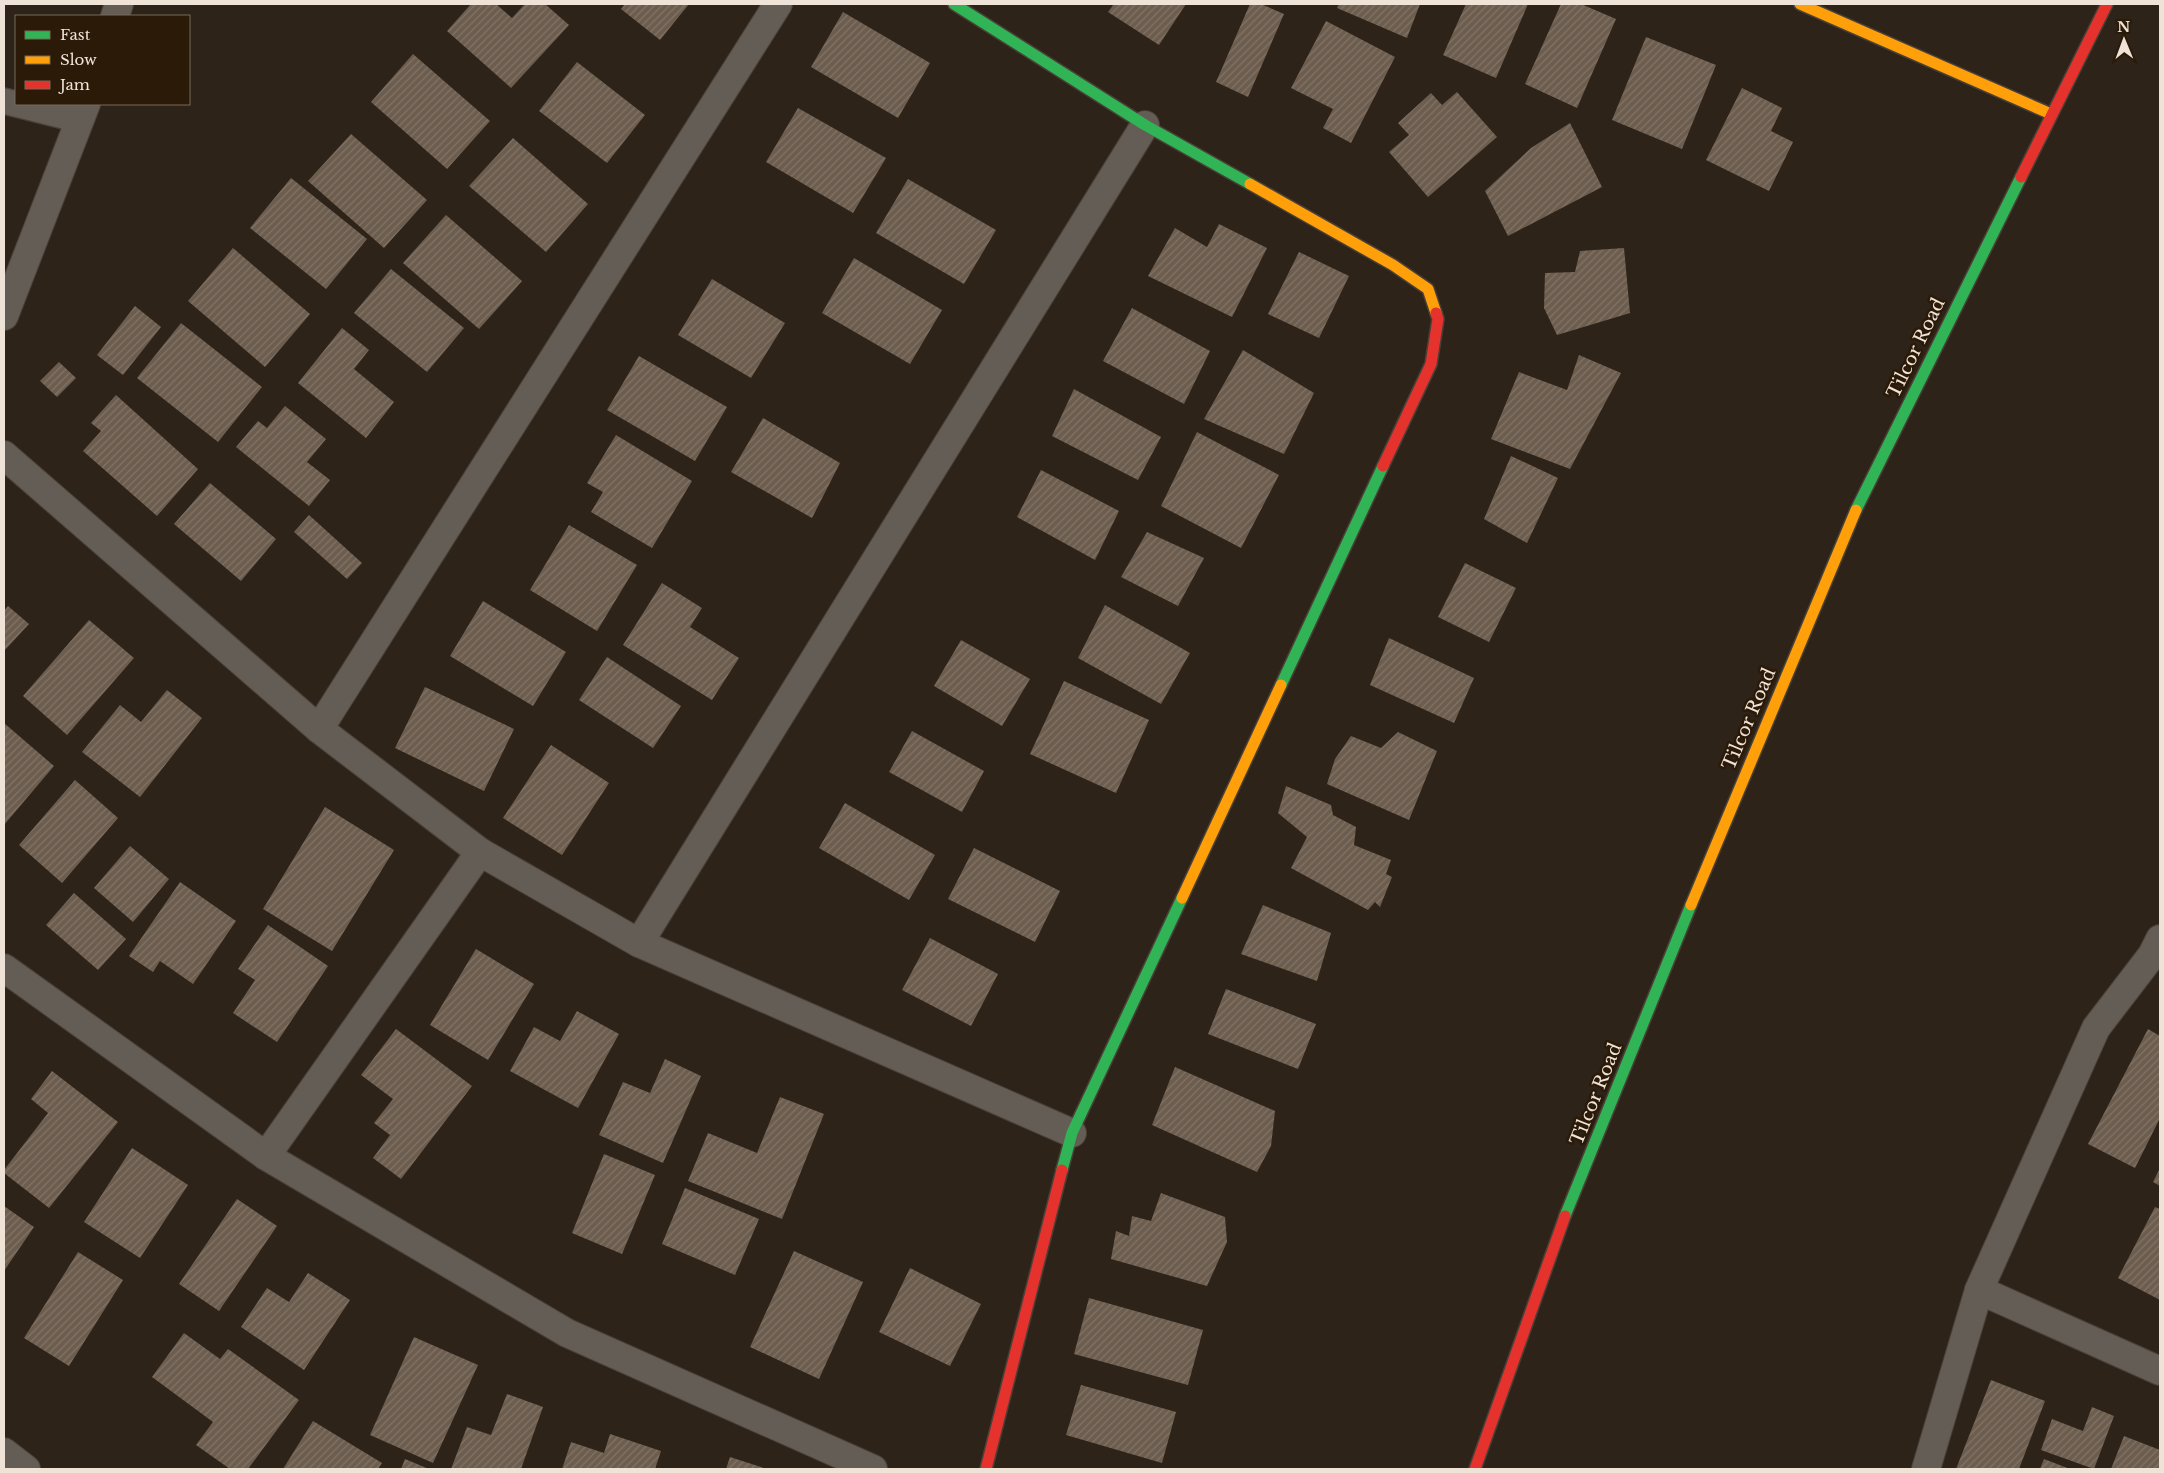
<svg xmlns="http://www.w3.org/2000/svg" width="2164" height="1473" viewBox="0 0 2164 1473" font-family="'Libre Baskerville',serif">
	<defs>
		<pattern id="building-hatch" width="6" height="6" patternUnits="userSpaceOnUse" patternTransform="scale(1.25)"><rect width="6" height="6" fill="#6c5d4e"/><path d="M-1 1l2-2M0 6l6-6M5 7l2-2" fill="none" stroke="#817467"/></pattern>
	</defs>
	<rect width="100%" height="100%" fill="#2d2319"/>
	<!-- building -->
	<g fill="url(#building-hatch)">
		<path d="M471,4h25l16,14 13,-14h20l24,21 -58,63 -64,-57z"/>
		<path d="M625,4h64l-29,36 -39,-31z"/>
		<path d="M1114,4h72l-27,41 -51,-33z"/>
		<path d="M1250,4h11l23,10 -36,83 -32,-15z"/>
		<path d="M1339,4h81l-13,34 -70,-30z"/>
		<path d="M1466,4h62l-32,74 -53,-23z"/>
		<path d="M1561,4h20l35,15 -39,89 -52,-24z"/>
		<path d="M843,12l87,51 -32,55 -87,-51z"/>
		<path d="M1326,21l69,36 -44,86 -28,-15 10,-19 -42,-21z"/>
		<path d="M1646,37l70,28 -34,84 -70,-29z"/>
		<path d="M413,54l77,67 -43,48 -76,-67z"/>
		<path d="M577,62l68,53 -38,48 -68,-52z"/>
		<path d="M1742,88l40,20 -11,23 22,11 -24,49 -63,-31z"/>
		<path d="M1457,92l40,45 -69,60 -39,-45 20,-17 -11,-12 33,-30 11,12z"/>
		<path d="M798,108l88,50 -33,55 -87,-51z"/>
		<path d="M1570,123l32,64 -94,49 -23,-45 46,-43z"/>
		<path d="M351,134l76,66 -43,48 -76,-67z"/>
		<path d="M513,138l75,66 -42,48 -77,-66z"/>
		<path d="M291,178l76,61 -41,50 -76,-61z"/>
		<path d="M908,179l88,51 -32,54 -88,-51z"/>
		<path d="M446,215l76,66 -43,48 -76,-66z"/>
		<path d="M1219,224l48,24 -35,69 -84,-41 27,-48 32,19z"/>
		<path d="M233,248l77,66 -45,53 -77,-66z"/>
		<path d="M1624,248l6,65 -73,22 -13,-27 1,-35 30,-1 5,-21z"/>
		<path d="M1299,252l50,24 -30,62 -51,-24z"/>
		<path d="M854,258l88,52 -32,54 -88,-51z"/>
		<path d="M391,269l73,59 -37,44 -73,-59z"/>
		<path d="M712,279l73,44 -34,55 -73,-43z"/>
		<path d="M135,306l26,21 -38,48 -26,-20z"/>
		<path d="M1132,308l78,43 -26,53 -81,-43z"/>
		<path d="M181,323l81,64 -44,55 -81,-64z"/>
		<path d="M342,328l27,22 -15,19 40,33 -28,36 -68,-55z"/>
		<path d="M1243,350l71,43 -30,61 -80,-35z"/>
		<path d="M1579,355l42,18 -51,96 -79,-30 28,-67 48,18z"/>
		<path d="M639,356l88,51 -32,54 -88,-51z"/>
		<path d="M59,362l17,16 -19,19 -17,-16z"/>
		<path d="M1074,389l87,48 -23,43 -86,-44z"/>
		<path d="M116,395l82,74 -41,47 -74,-65 18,-20 -10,-8z"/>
		<path d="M285,406l41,33 -19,23 23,18 -21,26 -73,-59 22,-26 9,7z"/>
		<path d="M763,418l77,45 -28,55 -81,-46z"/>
		<path d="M1197,432l82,43 -38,73 -80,-42z"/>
		<path d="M616,435l76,46 -40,67 -61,-36 12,-20 -16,-9z"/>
		<path d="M1511,456l47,22 -31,65 -43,-24z"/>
		<path d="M1041,470l78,41 -24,49 -78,-43z"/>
		<path d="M210,483l66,56 -35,42 -67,-57z"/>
		<path d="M309,515l53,48 -15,16 -53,-47z"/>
		<path d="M569,525l68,40 -40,66 -67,-41z"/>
		<path d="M1147,532l57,26 -26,48 -57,-29z"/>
		<path d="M1465,563l51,25 -27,54 -51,-25z"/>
		<path d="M662,583l40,25 -12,19 49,31 -27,42 -89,-55z"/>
		<path d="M483,601l83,51 -33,54 -83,-50z"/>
		<path d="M1105,605l85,48 -29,51 -83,-46z"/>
		<path d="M8,606l21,18 -25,27v-40z"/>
		<path d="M89,620l45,38 -67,77 -44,-39z"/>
		<path d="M1389,638l85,40 -20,45 -84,-38z"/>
		<path d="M961,640l69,39 -28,47 -68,-40z"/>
		<path d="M607,657l74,49 -28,42 -74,-48z"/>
		<path d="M1064,681l85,39 -33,73 -86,-39z"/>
		<path d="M425,687l89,42 -30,62 -89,-43z"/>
		<path d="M167,690l35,28 -62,79 -58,-45 38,-47 21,17z"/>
		<path d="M4,723l50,43 -50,59z"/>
		<path d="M912,731l72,40 -22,41 -73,-40z"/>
		<path d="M1398,732l39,19 -28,69 -82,-36 8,-25 16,-23 30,12z"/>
		<path d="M551,745l58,38 -47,72 -59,-37z"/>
		<path d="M75,780l43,38 -56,65 -43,-38z"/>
		<path d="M1286,786l45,19 2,10 23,12 -2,18 37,15 -5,14 6,3 -12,30 -5,-5 -7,8 -77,-42 16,-31 -29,-24z"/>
		<path d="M845,803l90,52 -26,45 -90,-52z"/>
		<path d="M325,807l69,43 -62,101 -69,-42z"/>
		<path d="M130,846l39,33 -36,43 -39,-34z"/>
		<path d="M974,848l86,43 -25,51 -87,-43z"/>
		<path d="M180,882l56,39 -43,63 -33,-23 -7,11 -24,-16z"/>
		<path d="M74,893l52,46 -28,31 -52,-45z"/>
		<path d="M1263,905l68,28 -14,48 -76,-27z"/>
		<path d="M268,925l60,41 -51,76 -44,-29 22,-33 -17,-11z"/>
		<path d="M930,938l68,36 -27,52 -69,-36z"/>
		<path d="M476,949l58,35 -46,76 -58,-35z"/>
		<path d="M1226,989l90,35 -18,45 -90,-35z"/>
		<path d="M577,1011l42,23 -41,74 -68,-37 24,-44 26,14z"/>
		<path d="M396,1029l76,57 -71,93 -28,-21 17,-23 -16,-12 19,-24 -32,-24z"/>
		<path d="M2148,1029l12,7v82l-25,50 -47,-24z"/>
		<path d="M665,1059l36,17 -38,87 -64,-28 24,-53 27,11z"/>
		<path d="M1175,1067l100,44 -4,35 -14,26 -105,-47z"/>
		<path d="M52,1071l66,51 -69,86 -45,-35v-3l44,-57 -17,-14z"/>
		<path d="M780,1097l44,17 -42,105 -94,-38 20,-48 49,20z"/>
		<path d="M132,1148l56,37 -48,73 -56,-36z"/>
		<path d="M604,1154l51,21 -33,79 -50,-21z"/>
		<path d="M2160,1168v18l-7,-4z"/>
		<path d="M685,1188l74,31 -24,56 -73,-31z"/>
		<path d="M1161,1193l64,24 2,25 -20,44 -96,-27 5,-28 13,5 3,-20 19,5z"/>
		<path d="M237,1199l40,27 -58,85 -40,-27z"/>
		<path d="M4,1206l30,21 -30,44z"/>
		<path d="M2155,1207l5,2v91l-42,-22z"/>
		<path d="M794,1251l69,31 -44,97 -69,-32z"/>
		<path d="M78,1252l45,28 -54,86 -45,-28z"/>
		<path d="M910,1268l71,36 -31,62 -71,-34z"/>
		<path d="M308,1273l42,27 -46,70 -63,-43 26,-39 22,14z"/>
		<path d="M1089,1298l114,32 -15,55 -114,-31z"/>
		<path d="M184,1333l36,26 8,-10 71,51 -51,69h-18l-34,-24 17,-23 -61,-45z"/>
		<path d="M414,1337l64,28 -45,98 -63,-28z"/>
		<path d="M1991,1380l54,21 -26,68h-63z"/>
		<path d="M1081,1385l95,27 -14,51 -96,-28z"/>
		<path d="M507,1394l36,13 -22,62h-70l16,-42 24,8z"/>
		<path d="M2092,1407l22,9 -20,53 -53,-19 11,-31 31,12z"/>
		<path d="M313,1421l69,42 -4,6h-95z"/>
		<path d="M610,1434l51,17 -6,18h-93l9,-27 33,11z"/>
		<path d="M2124,1436l36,14v19h-49z"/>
		<path d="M730,1457l37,12h-41z"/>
		<path d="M405,1459l24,10h-28z"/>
		<path d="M2044,1459l26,10h-30z"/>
	</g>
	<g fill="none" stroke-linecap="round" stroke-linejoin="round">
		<defs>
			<path id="lane" d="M4,101l76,19"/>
			<g id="street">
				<path d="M115,16l4,-12"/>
				<path d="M4,316l82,-212"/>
				<path d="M4,455l315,274 161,123 159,91 433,190"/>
				<path d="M319,729l459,-725"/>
				<path d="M639,943l506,-818"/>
				<path d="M4,968l262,188 301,177 306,136"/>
				<path d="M266,1156l214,-304"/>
				<path d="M1979,1290l181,81"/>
				<path d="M4,1452l22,17"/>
				<path d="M1926,1469l53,-179 117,-262 56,-73 8,-16"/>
			</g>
			<g id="fast">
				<path d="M954,4l191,121 105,59"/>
				<path d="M1856,510l165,-333"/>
				<path d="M1281,685l102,-219"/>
				<path d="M1062,1170l10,-37 110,-235"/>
				<path d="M1565,1216l126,-311"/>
			</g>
			<g id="slow">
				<path d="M1800,4l251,110"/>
				<path d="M1250,184l143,81 35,24 8,24"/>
				<path d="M1182,898l99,-213"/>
				<path d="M1691,905l165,-395"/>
			</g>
			<g id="jam">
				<path d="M2021,177l86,-173"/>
				<path d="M1383,466l48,-102 7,-45 -2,-6"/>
				<path d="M986,1469l76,-299"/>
				<path d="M1475,1469l90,-253"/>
			</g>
		</defs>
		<!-- lane casing -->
		<use href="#lane" stroke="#494038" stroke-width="28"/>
		<!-- street casing -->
		<use href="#street" stroke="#494038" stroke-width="30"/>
		<!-- fast casing -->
		<use href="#fast" stroke="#494038" stroke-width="14"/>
		<!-- slow casing -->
		<use href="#slow" stroke="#494038" stroke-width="14"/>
		<!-- jam casing -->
		<use href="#jam" stroke="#494038" stroke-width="14"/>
		<!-- lane -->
		<use href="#lane" stroke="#645d55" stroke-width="25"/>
		<!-- street -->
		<use href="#street" stroke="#645d55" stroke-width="28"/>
		<!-- fast -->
		<use href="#fast" stroke="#30b455" stroke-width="11"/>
		<!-- slow -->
		<use href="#slow" stroke="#ff9f0a" stroke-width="11"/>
		<!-- jam -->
		<use href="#jam" stroke="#e5322d" stroke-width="11"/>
	</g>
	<g text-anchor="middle" stroke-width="5" stroke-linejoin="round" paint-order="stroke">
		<!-- street labels -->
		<g font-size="18" fill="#efe3d8" stroke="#2b1a07">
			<text transform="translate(1916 348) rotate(-64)" y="6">Tilcor Road</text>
			<text transform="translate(1749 719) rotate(-67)" y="6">Tilcor Road</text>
			<text transform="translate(1596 1094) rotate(-68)" y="6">Tilcor Road</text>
		</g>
	</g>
	<!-- border -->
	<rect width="2164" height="1473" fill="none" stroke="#efe3d8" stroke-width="10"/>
	<!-- legend -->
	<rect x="15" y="15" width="175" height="90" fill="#2b1a07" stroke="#796a5b"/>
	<rect x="25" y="31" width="25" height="8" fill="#30b455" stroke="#796a5b"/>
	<text x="60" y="40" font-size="15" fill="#efe3d8">Fast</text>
	<rect x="25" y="56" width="25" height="8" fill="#ff9f0a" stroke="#796a5b"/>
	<text x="60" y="65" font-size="15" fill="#efe3d8">Slow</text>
	<rect x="25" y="81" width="25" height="8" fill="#e5322d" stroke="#796a5b"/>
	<text x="60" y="90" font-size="15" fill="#efe3d8">Jam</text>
	<!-- north arrow -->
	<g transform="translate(2124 40) rotate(359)" stroke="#2b1a07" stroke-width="4" paint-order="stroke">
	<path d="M0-4L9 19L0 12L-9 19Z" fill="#efe3d8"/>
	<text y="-8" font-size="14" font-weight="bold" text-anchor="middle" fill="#efe3d8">N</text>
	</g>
</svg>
